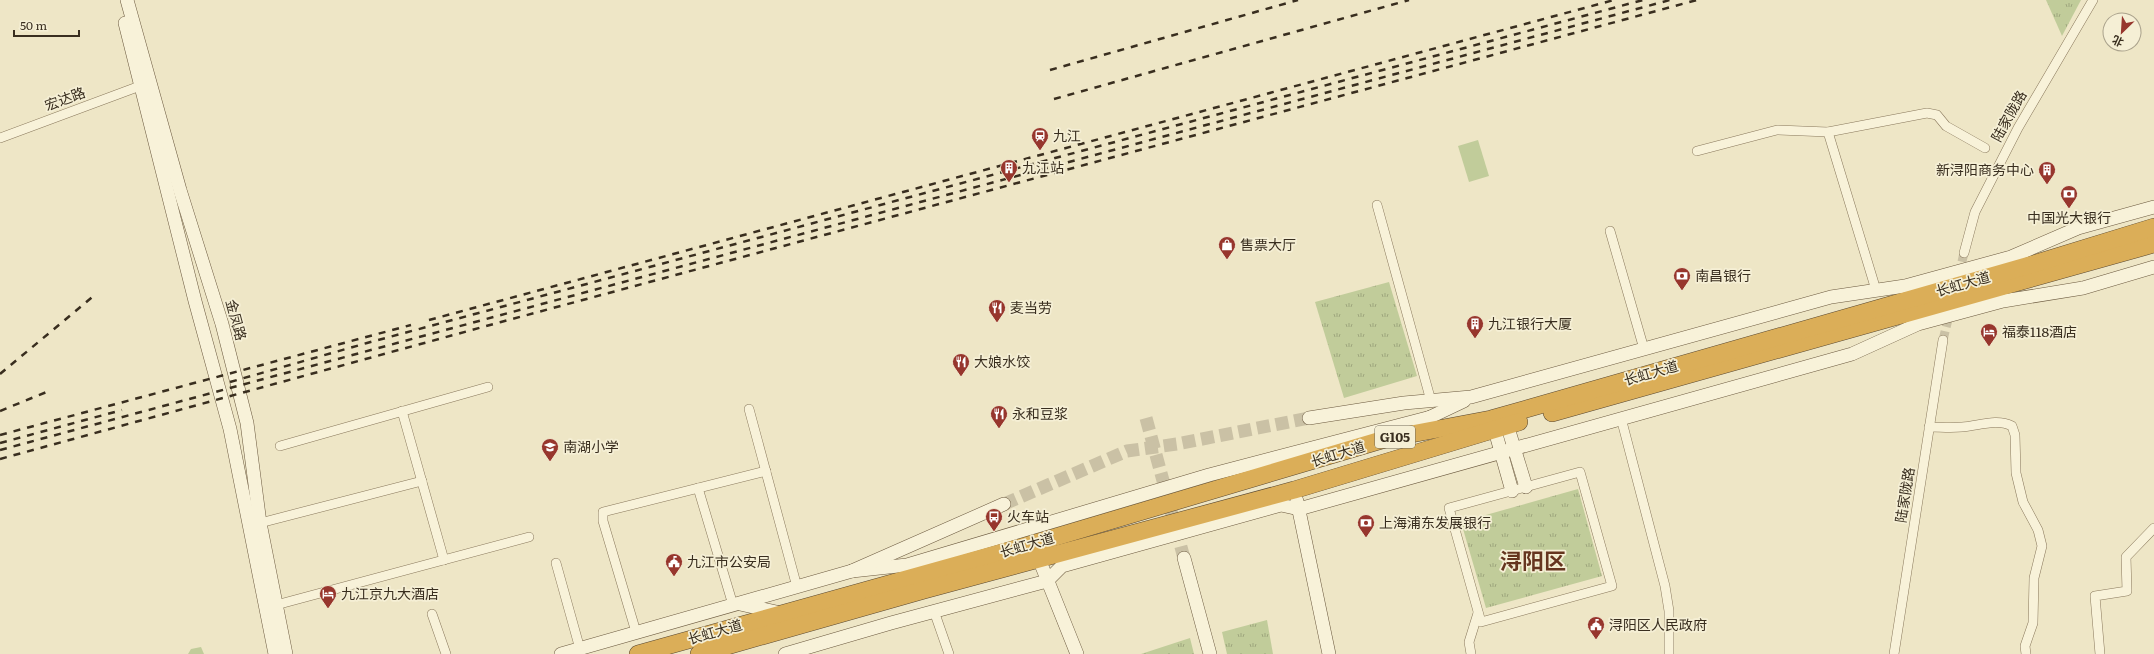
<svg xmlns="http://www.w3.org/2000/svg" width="2154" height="654" viewBox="0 0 2154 654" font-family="Literata,'Noto Sans SC',serif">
	<defs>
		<pattern id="grass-tufts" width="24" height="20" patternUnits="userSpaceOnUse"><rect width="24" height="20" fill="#c1cc9a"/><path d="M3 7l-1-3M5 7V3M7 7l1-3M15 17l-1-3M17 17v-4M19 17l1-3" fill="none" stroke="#9ea67d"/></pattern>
	</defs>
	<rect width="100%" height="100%" fill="#eee6c6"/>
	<!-- grass -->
	<g fill="url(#grass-tufts)">
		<path d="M2046,0h35l-19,36z"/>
		<path d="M1389,282l28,94 -73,22 -29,-96z"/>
		<path d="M1578,489l24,87 -116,32 -25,-86z"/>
		<path d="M1267,620l6,34h-46l-5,-22z"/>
		<path d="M1190,638l4,16h-53z"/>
		<path d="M201,647l3,7h-16l3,-5z"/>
	</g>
	<!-- pitch -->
	<path fill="#c1cc9a" d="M1478,140l11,36 -20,6 -11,-36z"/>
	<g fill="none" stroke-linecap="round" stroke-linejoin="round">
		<!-- street-tunnel -->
		<g stroke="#cac1a5" stroke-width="9" stroke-dasharray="9 4.5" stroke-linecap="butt">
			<path d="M1959,275l5,-22"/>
			<path d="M1943,340l7,-29"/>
		</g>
		<!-- secondary-tunnel -->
		<g stroke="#cac1a5" stroke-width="13" stroke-dasharray="13 6" stroke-linecap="butt">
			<path d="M1146,418l38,140"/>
			<path d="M1004,504l123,-53 50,-7 132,-26"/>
		</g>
		<defs>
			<g id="street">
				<path d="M1828,132l48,158"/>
				<path d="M0,138l140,-52"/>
				<path d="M1697,151l80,-21 51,2 99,-19 10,2 9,11 39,22"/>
				<path d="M1377,205l54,196"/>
				<path d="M1610,231l34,118"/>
				<path d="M1964,253l11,-41 43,-84 75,-128"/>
				<path d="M749,409l48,178"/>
				<path d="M402,411l42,149"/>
				<path d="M1621,418l44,168 4,25v43"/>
				<path d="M1929,427c11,0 22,1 33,0 16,-1 35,-9 50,-1l3,9 1,38 7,29 15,28 4,16 -8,32 -1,45 -8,23 1,8"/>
				<path d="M280,446l208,-59"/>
				<path d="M1580,472l32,114 -131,36 -32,-114z"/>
				<path d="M698,488l35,117"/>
				<path d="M260,523l162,-42"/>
				<path d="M556,563l24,86"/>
				<path d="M276,605l253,-68"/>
				<path d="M934,611l15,43"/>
				<path d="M432,614l14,40"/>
				<path d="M636,632l-33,-111v-9l163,-41"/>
				<path d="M1471,654l-2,-12 9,-29"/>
				<path d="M1894,654l49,-314"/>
				<path d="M2100,654l-5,-58 32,-5 -1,-34 28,-29"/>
			</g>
			<g id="secondary">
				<path d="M127,0l53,190 42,134 25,99 13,100 26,131"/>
				<path d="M125,23l70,278 35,128 45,225"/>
				<path d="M1309,418l95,-15 67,-6 360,-100 74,-11 106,-29 67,-29 76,-21"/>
				<path d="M1505,418l21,69"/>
				<path d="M1424,420l40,-19"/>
				<path d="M1492,420l20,71"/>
				<path d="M1297,501l32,153"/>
				<path d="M1184,558l26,96"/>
				<path d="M1039,559l38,95"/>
				<path d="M852,571l55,-6 302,-90 222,-58"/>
				<path d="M740,604l41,9"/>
				<path d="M561,654l291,-83 152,-67"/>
				<path d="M785,654l106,-31 156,-42 15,-15 219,-61 18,4 553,-155 66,-30 85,-23 80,-13 71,-21"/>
			</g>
			<g id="highway">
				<path d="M1552,413l602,-169"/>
				<path d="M638,654l394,-110 353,-105 106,-20 539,-154 124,-38"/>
				<path d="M699,654l225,-64 370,-100 225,-68"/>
			</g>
		</defs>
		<!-- street casing -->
		<use href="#street" stroke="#89785c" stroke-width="10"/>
		<!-- secondary casing -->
		<use href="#secondary" stroke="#6b593f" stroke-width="14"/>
		<!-- highway casing -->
		<use href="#highway" stroke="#574630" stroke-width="18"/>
		<!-- street -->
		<use href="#street" stroke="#f8f2d9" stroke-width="9"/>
		<!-- secondary -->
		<use href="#secondary" stroke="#f8f2d9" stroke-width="13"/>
		<!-- highway -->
		<use href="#highway" stroke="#dbae58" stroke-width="17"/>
		<!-- rail -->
		<g stroke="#392e1f" stroke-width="2.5" stroke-dasharray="7 7" stroke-linecap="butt">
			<path d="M1050,70l248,-70"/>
			<path d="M1054,99l355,-99"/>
			<path d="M429,320l1185,-320"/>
			<path d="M0,374l96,-80"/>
			<path d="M230,382l137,-39 1276,-343"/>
			<path d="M0,411l49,-20"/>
			<path d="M0,435l411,-110"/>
			<path d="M0,443l122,-33"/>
			<path d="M0,450l1670,-450"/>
			<path d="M0,459l501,-137 1196,-322"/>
		</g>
	</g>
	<!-- icons -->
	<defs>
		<symbol id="station-pin" viewBox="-11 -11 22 30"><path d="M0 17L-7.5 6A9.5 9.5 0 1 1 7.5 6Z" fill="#97362d" stroke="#f5efd5"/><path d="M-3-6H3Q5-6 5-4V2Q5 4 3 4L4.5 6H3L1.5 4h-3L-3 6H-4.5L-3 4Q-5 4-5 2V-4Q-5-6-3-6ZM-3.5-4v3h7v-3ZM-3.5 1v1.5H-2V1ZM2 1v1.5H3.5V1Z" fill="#fff"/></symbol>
		<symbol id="building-pin" viewBox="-11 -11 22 30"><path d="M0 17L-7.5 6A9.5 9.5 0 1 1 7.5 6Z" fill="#97362d" stroke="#f5efd5"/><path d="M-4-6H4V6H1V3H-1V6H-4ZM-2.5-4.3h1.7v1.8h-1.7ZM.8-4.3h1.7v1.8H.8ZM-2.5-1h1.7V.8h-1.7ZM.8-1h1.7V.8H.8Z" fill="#fff"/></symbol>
		<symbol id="bank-pin" viewBox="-11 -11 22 30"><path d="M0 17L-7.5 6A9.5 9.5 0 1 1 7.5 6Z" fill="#97362d" stroke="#f5efd5"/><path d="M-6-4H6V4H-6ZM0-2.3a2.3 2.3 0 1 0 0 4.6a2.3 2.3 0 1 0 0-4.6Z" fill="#fff"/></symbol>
		<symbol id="shop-pin" viewBox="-11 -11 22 30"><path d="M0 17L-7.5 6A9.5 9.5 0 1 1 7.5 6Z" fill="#97362d" stroke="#f5efd5"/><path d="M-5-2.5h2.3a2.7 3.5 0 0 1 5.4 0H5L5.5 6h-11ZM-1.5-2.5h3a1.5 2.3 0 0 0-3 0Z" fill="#fff"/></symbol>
		<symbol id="restaurant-pin" viewBox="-11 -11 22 30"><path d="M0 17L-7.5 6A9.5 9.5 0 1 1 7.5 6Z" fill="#97362d" stroke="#f5efd5"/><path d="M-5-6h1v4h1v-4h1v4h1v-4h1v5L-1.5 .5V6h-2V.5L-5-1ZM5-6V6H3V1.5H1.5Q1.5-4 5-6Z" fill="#fff"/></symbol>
		<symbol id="hotel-pin" viewBox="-11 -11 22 30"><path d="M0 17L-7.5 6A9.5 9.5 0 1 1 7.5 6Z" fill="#97362d" stroke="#f5efd5"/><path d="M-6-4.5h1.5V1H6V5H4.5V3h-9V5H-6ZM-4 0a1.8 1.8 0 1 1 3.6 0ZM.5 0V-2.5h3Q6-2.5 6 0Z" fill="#fff"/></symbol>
		<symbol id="school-pin" viewBox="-11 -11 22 30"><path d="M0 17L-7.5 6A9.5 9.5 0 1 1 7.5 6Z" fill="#97362d" stroke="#f5efd5"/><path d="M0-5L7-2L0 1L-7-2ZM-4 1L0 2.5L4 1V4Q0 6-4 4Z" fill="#fff"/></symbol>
		<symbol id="bus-pin" viewBox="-11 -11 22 30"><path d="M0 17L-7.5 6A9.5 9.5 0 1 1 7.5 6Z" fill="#97362d" stroke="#f5efd5"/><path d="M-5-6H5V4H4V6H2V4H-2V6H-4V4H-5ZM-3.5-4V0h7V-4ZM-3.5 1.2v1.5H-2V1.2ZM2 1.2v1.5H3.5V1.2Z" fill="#fff"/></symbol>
		<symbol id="civic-pin" viewBox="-11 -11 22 30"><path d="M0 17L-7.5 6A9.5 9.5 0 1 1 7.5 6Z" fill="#97362d" stroke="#f5efd5"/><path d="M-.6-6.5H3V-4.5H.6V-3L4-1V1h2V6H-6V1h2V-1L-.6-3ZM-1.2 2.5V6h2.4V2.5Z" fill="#fff"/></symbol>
	</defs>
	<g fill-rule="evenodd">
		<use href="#station-pin" x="1030" y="126" width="20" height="27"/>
		<use href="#building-pin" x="999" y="158" width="20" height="27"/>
		<use href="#building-pin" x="2037" y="160" width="20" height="27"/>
		<use href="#bank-pin" x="2059" y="184" width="20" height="27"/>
		<use href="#shop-pin" x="1217" y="235" width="20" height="27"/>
		<use href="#bank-pin" x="1672" y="266" width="20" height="27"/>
		<use href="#restaurant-pin" x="987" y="298" width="20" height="27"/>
		<use href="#building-pin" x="1465" y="314" width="20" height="27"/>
		<use href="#hotel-pin" x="1979" y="322" width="20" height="27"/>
		<use href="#restaurant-pin" x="951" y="352" width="20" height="27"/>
		<use href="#restaurant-pin" x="989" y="404" width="20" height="27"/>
		<use href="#school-pin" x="540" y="437" width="20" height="27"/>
		<use href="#bus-pin" x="984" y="507" width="20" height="27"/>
		<use href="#bank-pin" x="1356" y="513" width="20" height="27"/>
		<use href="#civic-pin" x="664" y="552" width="20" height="27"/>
		<use href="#hotel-pin" x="318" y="584" width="20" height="27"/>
		<use href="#civic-pin" x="1586" y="615" width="20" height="27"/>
	</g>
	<g text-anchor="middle" stroke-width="3.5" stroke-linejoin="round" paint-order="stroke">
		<!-- shield labels -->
		<rect fill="#f5efd5" stroke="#716856" stroke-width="1" x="1375" y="426" width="40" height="22" rx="3"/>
		<g font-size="13" font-weight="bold" fill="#392e1f">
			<text x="1395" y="442">G105</text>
		</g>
		<!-- street labels -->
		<g font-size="14" fill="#392e1f" stroke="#f5efd5">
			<text transform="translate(65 99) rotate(-20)" y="5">宏达路</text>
			<text transform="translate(2009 116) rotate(-61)" y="5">陆家陇路</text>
			<text transform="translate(1963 284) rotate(-16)" y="5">长虹大道</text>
			<text transform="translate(236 320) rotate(75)" y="5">金凤路</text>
			<text transform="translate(1651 373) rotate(-16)" y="5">长虹大道</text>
			<text transform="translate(1338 454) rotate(-17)" y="5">长虹大道</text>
			<text transform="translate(1905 495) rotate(-81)" y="5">陆家陇路</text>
			<text transform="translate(1027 545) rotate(-16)" y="5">长虹大道</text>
			<text transform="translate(715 632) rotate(-16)" y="5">长虹大道</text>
		</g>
		<!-- poi labels -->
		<g font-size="14" fill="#392e1f" stroke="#f5efd5" text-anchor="start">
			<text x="1053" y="141">九江</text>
			<text x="1022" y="173">九江站</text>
			<text x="2034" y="175" text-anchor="end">新浔阳商务中心</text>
			<text x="2069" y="223" text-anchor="middle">中国光大银行</text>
			<text x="1240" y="250">售票大厅</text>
			<text x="1695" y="281">南昌银行</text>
			<text x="1010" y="313">麦当劳</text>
			<text x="1488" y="329">九江银行大厦</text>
			<text x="2002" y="337">福泰118酒店</text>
			<text x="974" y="367">大娘水饺</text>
			<text x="1012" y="419">永和豆浆</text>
			<text x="563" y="452">南湖小学</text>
			<text x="1007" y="522">火车站</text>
			<text x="1379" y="528">上海浦东发展银行</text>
			<text x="687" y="567">九江市公安局</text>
			<text x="341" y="599">九江京九大酒店</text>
			<text x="1609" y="630">浔阳区人民政府</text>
		</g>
		<!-- town labels -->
		<g font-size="22" font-weight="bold" fill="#65351f" stroke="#f5efd5">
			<text x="1533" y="569">浔阳区</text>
		</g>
	</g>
	<!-- north arrow -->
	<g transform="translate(2122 32) rotate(205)"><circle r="19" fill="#f5efd5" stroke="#aaa28c"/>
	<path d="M0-3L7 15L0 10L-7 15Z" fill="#97362d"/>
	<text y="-6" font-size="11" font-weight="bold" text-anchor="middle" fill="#392e1f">北</text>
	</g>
	<!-- scale -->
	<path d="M14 30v6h65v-6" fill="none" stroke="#392e1f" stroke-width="2"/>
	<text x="20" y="30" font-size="12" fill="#392e1f" stroke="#f5efd5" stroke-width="3" paint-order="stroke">50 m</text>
</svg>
